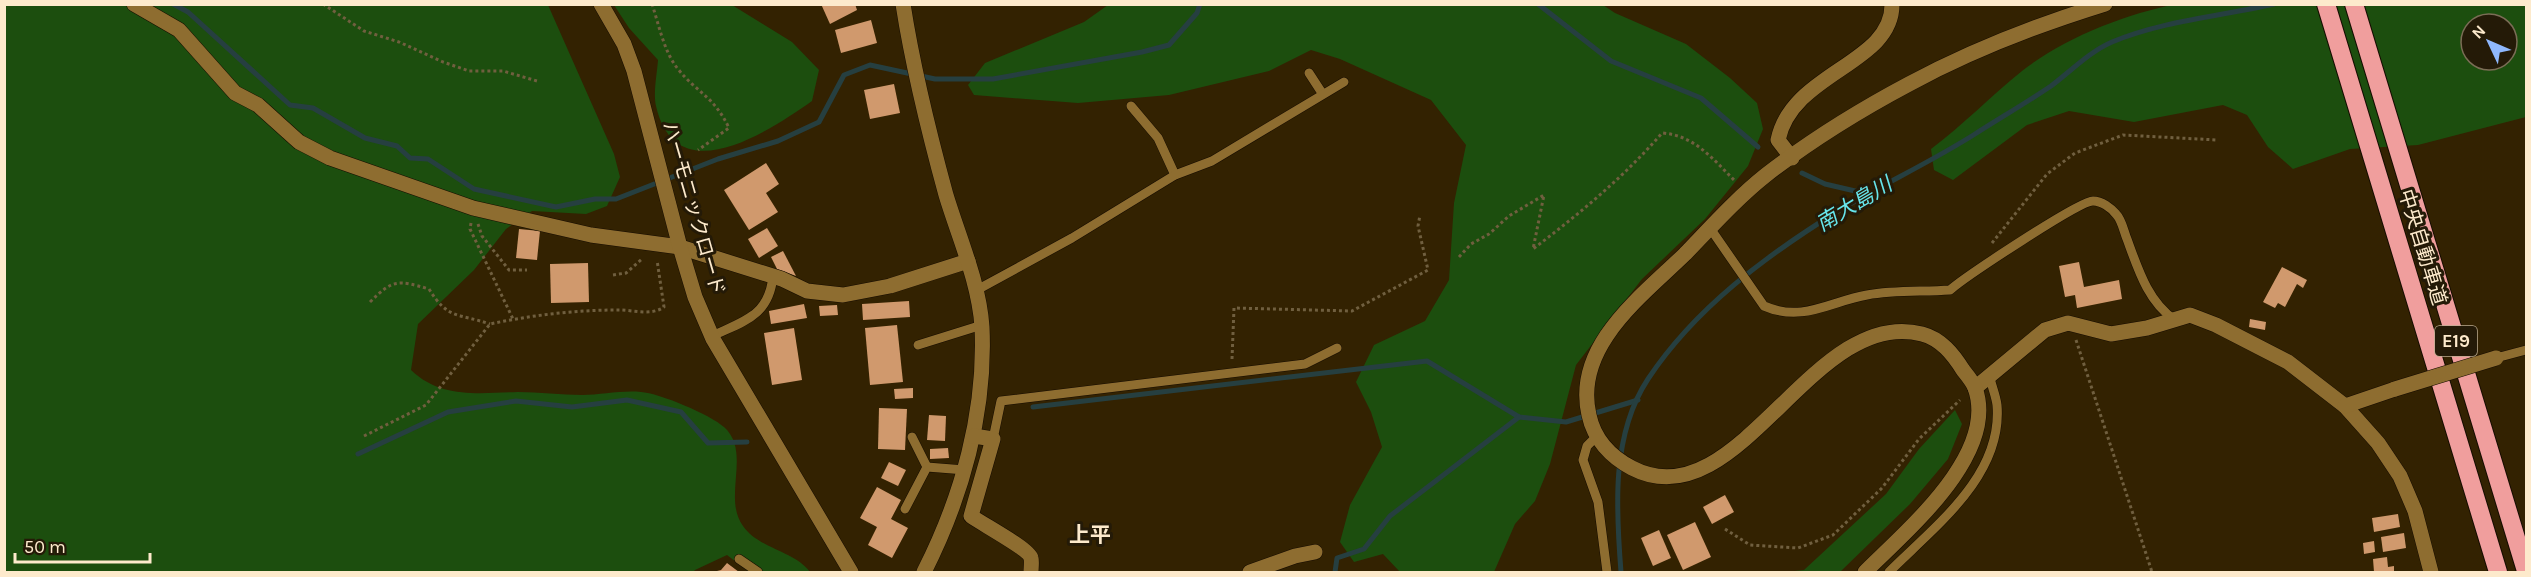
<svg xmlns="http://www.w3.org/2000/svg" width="2531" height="577" viewBox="0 0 2531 577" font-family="Karla,'Noto Sans JP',sans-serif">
	<rect width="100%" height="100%" fill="#332201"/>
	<!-- green -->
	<g fill="#1c4e0e" fill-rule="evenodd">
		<path d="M2177,4l349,1v112l-108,28 -68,4 -57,20 -25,-22 -21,-32 -24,-10 -89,17 -65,-11 -42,14 -74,55 -19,-10 -3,-21c32,-24 60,-53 91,-78 42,-33 103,-57 155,-67zM2471,24h36v36h-36z"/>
		<path d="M4,5h544l66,149 6,23 -13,29 -21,8 -54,-3 -26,18 -32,41 -56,54 -7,46c30,29 68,23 107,22 21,0 43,3 64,3 19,0 40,-5 59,-3 18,1 70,23 83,35 28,25 -2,70 19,99 16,23 52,25 67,46h-61l-22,-17 -32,15 -2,2h-688z"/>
		<path d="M614,5h118l60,37 27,28 -7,31c-44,31 -136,92 -156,5 -3,-13 1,-32 2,-46l-29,-32z"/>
		<path d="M1108,5h495l12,8 71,31 44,34 27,25 6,26 -15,37 -43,53 -63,60 -66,86 -26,99 -15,37 -20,23 -21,48h-94l-17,-18 -29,8 -14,-20 10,-37 32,-58 -11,-35 -15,-30 18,-37 51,-24 24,-41 5,-77 12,-58 -35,-45 -91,-41 -29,-9 -42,21 -100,24 -91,8 -104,-8 -6,-10 17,-22 99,-41z"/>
		<path d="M1955,410l7,14 -14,35 -38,45 -70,68h-55l19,-2 82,-76 33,-45z"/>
	</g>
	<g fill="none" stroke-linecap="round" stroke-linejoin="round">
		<!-- stream -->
		<g stroke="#263f40" stroke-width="5">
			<path d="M173,4l15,8 102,93 23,3 52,30 32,8 13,12 18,1 46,30 82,18 39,-8h21l102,-40 60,-18 41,-19 25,-47 26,-10 65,14h58l149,-27 27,-7 28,-32 3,-9"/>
			<path d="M1538,4l73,57 90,37 57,49"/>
			<path d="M1802,173l23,11 43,10"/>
			<path d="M1033,407l394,-46 92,56 47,5 72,-22"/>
			<path d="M358,454l90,-42 68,-11 56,6 55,-7 54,12 27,31 39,-1"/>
			<path d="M1335,572l2,-14 27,-9 26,-33 129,-99"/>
			<path d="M1621,572c-5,-63 -10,-137 27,-193 47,-71 119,-124 190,-168 45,-27 93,-49 137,-77 25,-16 51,-31 76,-48 20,-15 38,-34 61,-44 50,-21 109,-26 162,-38"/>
		</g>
	</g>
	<!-- building -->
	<g fill="#d0996d">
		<path d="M821,4h34l2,6 -27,14z"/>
		<path d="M871,20l6,23 -36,10 -6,-23z"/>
		<path d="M894,84l6,29 -30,6 -6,-29z"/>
		<path d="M766,163l13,21 -13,9 12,19 -29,18 -25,-40z"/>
		<path d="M767,228l11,18 -19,12 -11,-19z"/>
		<path d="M519,229l21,2 -3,29 -21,-2z"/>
		<path d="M783,251l13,25 -19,-7 -6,-12z"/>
		<path d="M2079,262l5,25 35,-7 3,19 -45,9 -2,-13 -10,2 -6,-31z"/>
		<path d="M588,263l1,39 -38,1 -1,-39z"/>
		<path d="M2282,267l25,13 -4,8 -6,-4 -12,23 -7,-4 -3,5 -12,-6z"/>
		<path d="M909,301l1,16 -47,3 -1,-16z"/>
		<path d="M804,304l3,14 -36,6 -2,-13z"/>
		<path d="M837,305l1,10 -18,1 -1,-10z"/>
		<path d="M2250,319l16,3 -1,8 -16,-3z"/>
		<path d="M897,325l6,57 -33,3 -5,-57z"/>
		<path d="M794,328l8,52 -30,5 -8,-52z"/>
		<path d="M913,388v10l-18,1 -1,-10z"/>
		<path d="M879,408l28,1 -2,41 -27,-1z"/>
		<path d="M929,415l17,1 -1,25 -18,-1z"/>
		<path d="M948,448l1,10 -19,1v-10z"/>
		<path d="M889,462l17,8 -8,16 -17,-8z"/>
		<path d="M877,487l24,13 -10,19 17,9 -16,30 -24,-13 9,-18 -17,-9z"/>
		<path d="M1725,495l9,17 -22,12 -9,-17z"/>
		<path d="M2398,514l2,13 -26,5 -2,-14z"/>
		<path d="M1695,522l16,35 -28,13 -16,-35z"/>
		<path d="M1659,530l12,28 -18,8 -12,-28z"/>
		<path d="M2404,533l2,15 -23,4 -2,-15z"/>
		<path d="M2374,541l1,11 -11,2 -1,-11z"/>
		<path d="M2387,557l1,10 6,-1v6h-20l-1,-13z"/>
		<path d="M727,563l12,9h-26l8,-2z"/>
	</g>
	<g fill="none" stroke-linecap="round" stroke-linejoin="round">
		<defs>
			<g id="lane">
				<path d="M1309,73l13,20"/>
				<path d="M1131,106l27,32 17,37"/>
				<path d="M1710,228l54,78c39,17 67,-5 103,-11 28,-5 55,-3 83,-5 15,-13 129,-89 143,-89 9,0 18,7 23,13 6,6 8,18 11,25 11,30 21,63 48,81"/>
				<path d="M975,291l97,-53 103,-63 37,-14 132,-79"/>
				<path d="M712,336c32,-15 57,-20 61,-60"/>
				<path d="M918,345l64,-20"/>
				<path d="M2496,358l30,-8"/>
				<path d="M912,437l15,30"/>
				<path d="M1596,437l-9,9 -4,14 15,42 9,70"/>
				<path d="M993,439l8,-38 304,-37 32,-16"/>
				<path d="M905,509l22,-42 38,3"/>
				<path d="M739,559l19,13"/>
				<path d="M1889,572c45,-45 114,-96 108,-167 -1,-9 -5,-18 -7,-27"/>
			</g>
			<g id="street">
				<path d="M134,4l45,26 56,63 23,12 41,37 31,16 143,50 118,27 89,12 102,32 25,12 36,4 47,-9 78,-25"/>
				<path d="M903,4c10,64 26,129 43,191 13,43 33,87 36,132 4,85 -20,170 -58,245"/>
				<path d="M1792,158l-14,-18c14,-68 115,-76 114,-136"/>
				<path d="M1975,388l70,-58 23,-7 43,11 36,-6 43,-13 26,10 72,37 57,44 33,37 22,33 15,35 16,61"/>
				<path d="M2345,406l50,-17"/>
				<path d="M974,436l19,3 -22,77c11,8 58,33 60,42 1,4 0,10 0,14"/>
				<path d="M1250,572l45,-16 20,-4"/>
			</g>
			<g id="secondary">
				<path d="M601,4l23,40 10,27 46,176 15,50 18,42 138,233"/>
				<path d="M1865,572c41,-41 134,-118 110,-184 -2,-6 -8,-13 -12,-18 -10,-16 -22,-31 -41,-36 -110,-29 -184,189 -290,134 -21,-11 -38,-29 -43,-53 -16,-69 53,-119 96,-161 26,-27 52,-56 81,-79 44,-34 94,-65 143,-91 63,-34 128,-59 196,-80"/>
			</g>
			<g id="highway">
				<path d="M2326,4l172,568"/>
				<path d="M2354,4l172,567"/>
			</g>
		</defs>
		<!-- lane casing -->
		<use href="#lane" stroke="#160c00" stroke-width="10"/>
		<!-- street casing -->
		<use href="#street" stroke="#160c00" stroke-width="16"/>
		<!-- secondary casing -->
		<use href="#secondary" stroke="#160c00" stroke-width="16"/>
		<!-- highway casing -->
		<use href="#highway" stroke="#160c00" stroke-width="20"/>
		<!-- path -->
		<g stroke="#705f3f" stroke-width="3" stroke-dasharray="3 3" stroke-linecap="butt">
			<path d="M323,4l41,27 35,11 44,20 26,9h34l34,10"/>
			<path d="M652,4c7,21 12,48 26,65 19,24 36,27 51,59l-31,22"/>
			<path d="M471,223l-1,6 43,90"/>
			<path d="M478,224l4,12 27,34h18"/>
			<path d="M1992,243l55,-69 28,-21 48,-18 94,5"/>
			<path d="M1459,257l12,-13 18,-10 20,-18 35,-21 -11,54c46,-35 91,-72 129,-116 32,2 51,26 72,47"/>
			<path d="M613,275l13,-2 16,-14"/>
			<path d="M370,302c23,-23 28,-22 59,-13 19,31 29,24 61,35"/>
			<path d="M2076,340l76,232"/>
			<path d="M1232,359l2,-51 118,3 76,-41 -10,-44 2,-11"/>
			<path d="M364,436l62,-31 64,-81c42,-9 86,-14 129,-14 15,0 32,6 45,-3l-7,-47"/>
			<path d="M1725,529l25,16 48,3 35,-13 49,-47 37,-49 41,-39"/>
		</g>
		<!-- lane -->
		<use href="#lane" stroke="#8e6d30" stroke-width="9"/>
		<!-- street -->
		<use href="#street" stroke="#8e6d30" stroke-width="15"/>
		<!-- secondary -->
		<use href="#secondary" stroke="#8e6d30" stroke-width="15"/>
		<!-- highway -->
		<use href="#highway" stroke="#f09e9d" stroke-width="18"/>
		<defs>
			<path id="street-bridge" d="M2395,389l101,-31"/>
		</defs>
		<!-- street-bridge casing -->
		<use href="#street-bridge" stroke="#160c00" stroke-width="16" stroke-linecap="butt"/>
		<!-- street-bridge -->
		<use href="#street-bridge" stroke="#8e6d30" stroke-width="15"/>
	</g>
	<g text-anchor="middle" stroke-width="6" stroke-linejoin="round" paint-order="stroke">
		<!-- shield labels -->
		<rect fill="#241a07" stroke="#bcac91" stroke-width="1.5" x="2435" y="326" width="42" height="30" rx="4.5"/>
		<g font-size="18" font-weight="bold" fill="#fdeacc">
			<text x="2456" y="347">E19</text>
		</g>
		<!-- street labels -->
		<g font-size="20" fill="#fdeacc" stroke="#241a07">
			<text transform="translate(694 208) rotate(74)" y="7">ハーモニックロード</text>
			<text transform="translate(2423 247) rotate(73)" y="7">中央自動車道</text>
		</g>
		<!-- water labels -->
		<g font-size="21" font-style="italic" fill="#67e6ec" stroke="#241a07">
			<text transform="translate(1854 204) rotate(-31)" y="7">南大島川</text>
		</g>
		<!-- neighbourhood labels -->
		<g font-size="21" font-weight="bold" fill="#fdeacc" stroke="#241a07">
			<text x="1090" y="542">上平</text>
		</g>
	</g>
	<!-- border -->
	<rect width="2531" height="577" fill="none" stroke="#fdeacc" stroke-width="12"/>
	<!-- north arrow -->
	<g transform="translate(2489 42) rotate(314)"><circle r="28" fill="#241a07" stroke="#7b6d56" stroke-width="1.5"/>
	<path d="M0-4.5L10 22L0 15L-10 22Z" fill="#8fb8fd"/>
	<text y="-9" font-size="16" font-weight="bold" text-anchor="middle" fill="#fdeacc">N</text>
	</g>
	<!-- scale -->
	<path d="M15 553v9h135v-9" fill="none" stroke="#fdeacc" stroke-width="3"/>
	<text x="24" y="553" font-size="18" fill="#fdeacc" stroke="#241a07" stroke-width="4.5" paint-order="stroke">50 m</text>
</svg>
